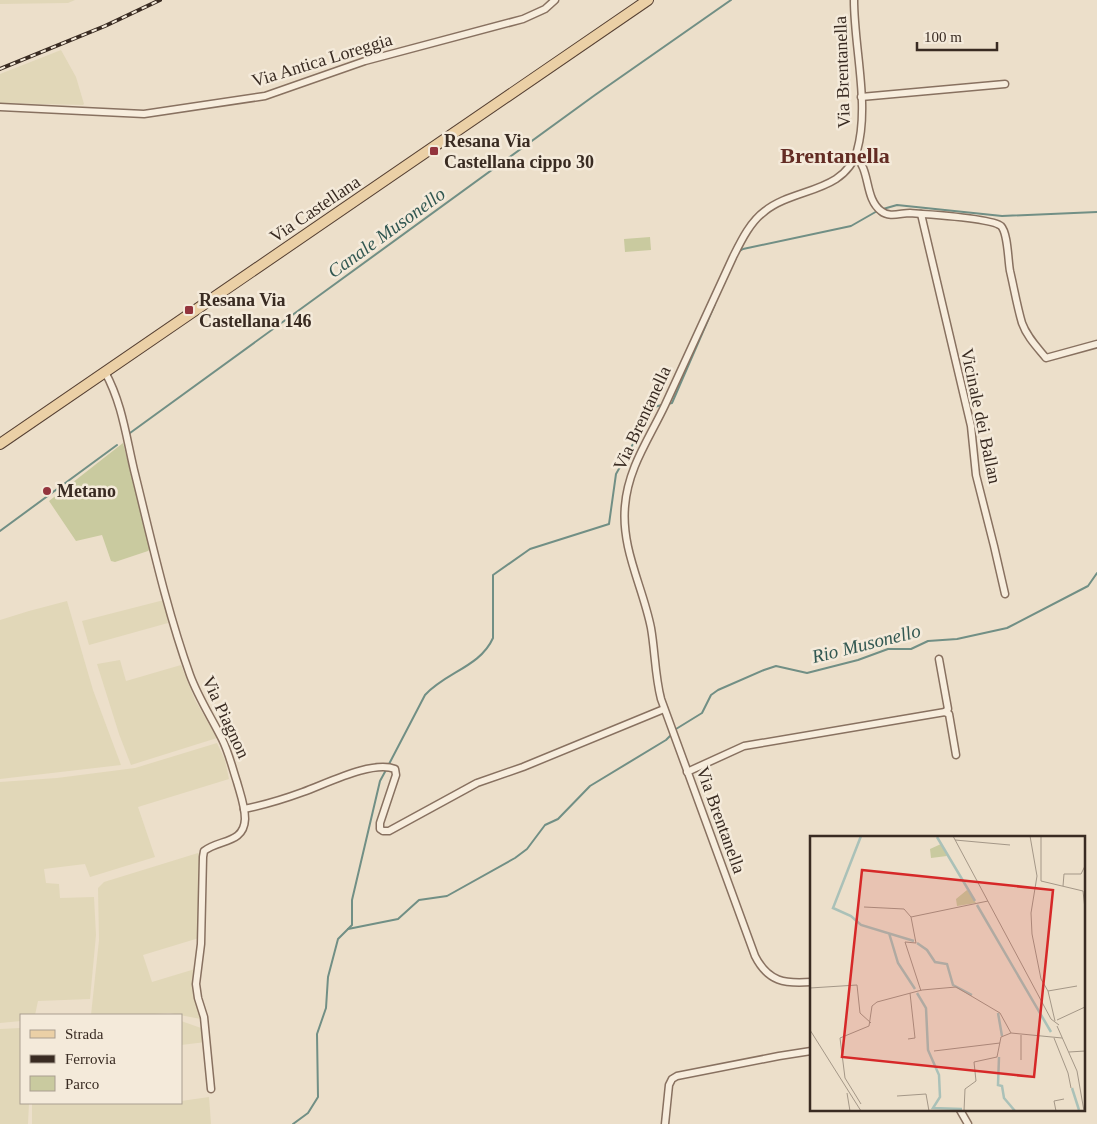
<svg xmlns="http://www.w3.org/2000/svg" width="1097" height="1124" viewBox="0 0 1097 1124" font-family="Georgia,serif">
	<rect width="100%" height="100%" fill="#ecdfca"/>
	<!-- farmland -->
	<g fill="#e1d7b8">
		<path d="M0,0h75l-7,3 -68,1z"/>
		<path d="M61,50l15,27 8,27 -1,1 -83,-2v-29z"/>
		<path d="M164,600l4,23 -79,22 -7,-24z"/>
		<path d="M67,601l26,89 28,75 -121,14v-159l29,-9z"/>
		<path d="M120,660l6,21 55,-16 14,35 22,38 -86,27 -12,-31 -22,-70z"/>
		<path d="M217,743l8,17 4,19 -91,28 17,50 -65,20 -5,-13 -41,5 2,14 13,1 1,14 34,-1 2,38 -6,64 -52,2 -3,14h-14v6l-21,2v-241l57,-4 78,-10z"/>
		<path d="M198,853l2,1 -1,84 -56,17 9,27 43,-13 -1,22 8,26 -1,2 -32,-6 -29,2h-49l8,-75 -1,-52 6,-6z"/>
		<path d="M181,1021l23,8 2,13 -25,3z"/>
		<path d="M21,1028v75h8l-1,21h-28v-95z"/>
		<path d="M209,1097l2,27h-179v-21l127,1 22,-1v-2z"/>
	</g>
	<!-- green -->
	<g fill="#c9ca9f">
		<path d="M650,237l1,13 -26,2 -1,-13z"/>
		<path d="M123,443l27,106 -2,2 -33,11 -4,-1 -9,-26 -26,6 -27,-40z"/>
	</g>
	<g fill="none" stroke-linecap="round" stroke-linejoin="round">
		<!-- stream -->
		<g stroke="#718f85" stroke-width="2">
			<path d="M883,209l14,-4 105,11 95,-4"/>
			<path d="M738,252l5,-3 108,-23 28,-16"/>
			<path d="M668,404l4,-1 43,-99"/>
			<path d="M130,433l465,-338 136,-95"/>
			<path d="M0,531l117,-86"/>
			<path d="M676,729l26,-16 9,-18 7,-5 46,-20 12,-4 31,7 51,-13 30,-11h23l17,-8 29,-2 50,-11 81,-42 9,-13"/>
			<path d="M388,766l37,-71c21,-23 55,-28 68,-57v-63l37,-26 79,-25 7,-50 38,-67 8,-2"/>
			<path d="M348,929l50,-10 21,-19 28,-4 68,-38 12,-9 18,-24 13,-6 32,-33 76,-46 4,-4"/>
			<path d="M293,1124l15,-11 10,-16 -1,-63 9,-26 2,-31 10,-38 14,-14v-25l28,-119 6,-11"/>
		</g>
		<defs>
			<g id="minor">
				<path d="M861,97l144,-13"/>
				<path d="M0,107l144,7 121,-18 100,-35 158,-42 22,-10 10,-9"/>
				<path d="M855,156c16,14 9,42 26,55 8,7 20,2 29,2 15,1 82,5 91,13 7,7 7,35 9,45 4,17 7,35 12,52 5,14 15,24 24,35l51,-14"/>
				<path d="M921,214l50,212 5,49 18,71 11,48"/>
				<path d="M105,372c17,31 21,64 29,98 17,68 32,138 56,205 8,22 21,42 32,64 7,14 10,28 15,43 3,11 8,24 8,37 -1,25 -26,20 -41,32l-1,6 -2,87 -5,40 2,14 6,19 7,72"/>
				<path d="M939,659l9,50 -3,3"/>
				<path d="M687,772l57,-26 201,-34 4,2 7,41"/>
				<path d="M244,809c20,-4 40,-10 59,-17 23,-8 69,-32 92,-23l1,6 -16,48v6l3,2h6l88,-48 46,-16 141,-58"/>
				<path d="M811,982c-26,2 -43,0 -56,-26l-94,-257c-6,-23 -6,-48 -10,-71 -8,-41 -30,-79 -26,-122 3,-38 24,-67 40,-101 23,-49 45,-99 68,-148 8,-16 17,-35 32,-46 28,-23 80,-18 92,-60 13,-46 -3,-103 -3,-151"/>
				<path d="M960,1110l8,14"/>
				<path d="M665,1124l4,-39 3,-6 5,-3 102,-20 32,-5"/>
			</g>
			<path id="primary" d="M0,444l648,-444"/>
		</defs>
		<!-- minor casing -->
		<use href="#minor" stroke="#887160" stroke-width="9"/>
		<!-- primary casing -->
		<use href="#primary" stroke="#564033" stroke-width="12"/>
		<!-- minor -->
		<use href="#minor" stroke="#f7eddd" stroke-width="6"/>
		<!-- primary -->
		<use href="#primary" stroke="#ebd0a6" stroke-width="10"/>
		<defs>
			<path id="rail" d="M0,69l105,-43 55,-26"/>
		</defs>
		<!-- rail casing -->
		<use href="#rail" stroke="#392b22" stroke-width="4"/>
		<!-- rail -->
		<use href="#rail" stroke="#f4eada" stroke-width="2" stroke-dasharray="5.5" stroke-linecap="butt"/>
	</g>
	<!-- markers -->
	<g fill="#93343d" stroke="#f4eada" stroke-width="2">
		<rect x="429" y="146" width="10" height="10" rx="2.5"/>
		<rect x="184" y="305" width="10" height="10" rx="2.5"/>
		<circle cx="47" cy="491" r="5"/>
	</g>
	<g text-anchor="middle" stroke-width="5" stroke-linejoin="round" paint-order="stroke">
		<!-- street labels -->
		<g font-size="18" fill="#392b22" stroke="#f4eada">
			<text transform="translate(322 60) rotate(-17)" y="6">Via Antica Loreggia</text>
			<text transform="translate(842 72) rotate(-92)" y="6">Via Brentanella</text>
			<text transform="translate(315 209) rotate(-34)" y="6">Via Castellana</text>
			<text transform="translate(981 416) rotate(78)" y="6">Vicinale dei Ballan</text>
			<text transform="translate(642 418) rotate(-65)" y="6">Via Brentanella</text>
			<text transform="translate(226 717) rotate(65)" y="6">Via Piagnon</text>
			<text transform="translate(721 820) rotate(70)" y="6">Via Brentanella</text>
		</g>
		<!-- poi labels -->
		<g font-size="18" font-weight="bold" fill="#392b22" stroke="#f4eada" text-anchor="start">
			<text x="444" y="147">Resana Via<tspan x="444" dy="21">Castellana cippo 30</tspan></text>
			<text x="199" y="306">Resana Via<tspan x="199" dy="21">Castellana 146</tspan></text>
			<text x="57" y="497">Metano</text>
		</g>
		<!-- water labels -->
		<g font-size="19" font-style="italic" fill="#325852" stroke="#f4eada">
			<text transform="translate(386 232) rotate(-36)" y="7">Canale Musonello</text>
			<text transform="translate(866 643) rotate(-14)" y="7">Rio Musonello</text>
		</g>
		<!-- district labels -->
		<g font-size="22" font-weight="bold" fill="#632c24" stroke="#f4eada">
			<text x="835" y="163">Brentanella</text>
		</g>
	</g>
	<!-- overview -->
	<g transform="translate(810 836)">
		<rect width="275" height="275" fill="#ecdfca"/>
		<path d="M131,8l6,12 -16,2 -1,-9zM157,54l9,13 -19,3 -1,-7z" fill="#c9ca9f"/>
		<path fill="none" stroke="#aac1b8" stroke-width="2.5" d="M51,0l-28,72 18,8 10,9 53,16M127,1l38,64M167,69l74,127M79,97l9,30 17,26M107,107l10,7 8,12 12,2 6,21 19,10M107,157l9,15 2,42 11,25 1,22 -7,11 29,1M188,177l4,23M189,221l-1,28 4,1 2,12 11,13M262,252l7,22"/>
		<path fill="none" stroke="#a49787" stroke-width="1" d="M143,0l98,183 8,6M220,0l7,40 -6,37 1,21 9,45 7,12 7,30M231,0v45l42,10 2,18M145,4l55,5M253,50l1,-12h17l4,-8M54,71l40,2 7,8 77,-16M101,81l5,26 -11,-1 16,49M0,152l47,-3 3,28 11,10M238,155l29,-5M247,184l28,-13M247,190l20,45 7,40M0,194l51,81M244,202l14,35 3,15M98,203l7,-1 -5,-45M124,215l66,-8M259,216l16,-1M211,224v-25M37,257l3,18M87,260l29,-2 3,17M51,268l-16,-26 -5,-40 29,-12 3,-20 5,-4 45,-12 34,-3 44,26 11,20 51,5M154,275l1,-22 11,-8 -2,-19 23,-5 4,-20 10,-4M246,275l-2,-10 10,-2"/>
		<path fill="#d62828" fill-opacity="0.15" stroke="#d62828" stroke-width="2.5" d="M52,34l191,20 -19,187 -192,-20z"/>
		<rect width="275" height="275" fill="none" stroke="#392b22" stroke-width="2.5"/>
	</g>
	<!-- legend -->
	<rect x="20" y="1014" width="162" height="90" fill="#f4eada" stroke="#a99e90"/>
	<rect x="30" y="1030" width="25" height="8" fill="#ebd0a6" stroke="#a99e90"/>
	<text x="65" y="1039" font-size="15" fill="#392b22">Strada</text>
	<rect x="30" y="1055" width="25" height="8" fill="#392b22" stroke="#a99e90"/>
	<text x="65" y="1064" font-size="15" fill="#392b22">Ferrovia</text>
	<rect x="30" y="1076" width="25" height="15" fill="#c9ca9f" stroke="#a99e90"/>
	<text x="65" y="1089" font-size="15" fill="#392b22">Parco</text>
	<!-- scale -->
	<path d="M917 42v8h80v-8" fill="none" stroke="#392b22" stroke-width="2.5"/>
	<text x="924" y="42" font-size="15" fill="#392b22" stroke="#f4eada" stroke-width="4" paint-order="stroke">100 m</text>
</svg>
